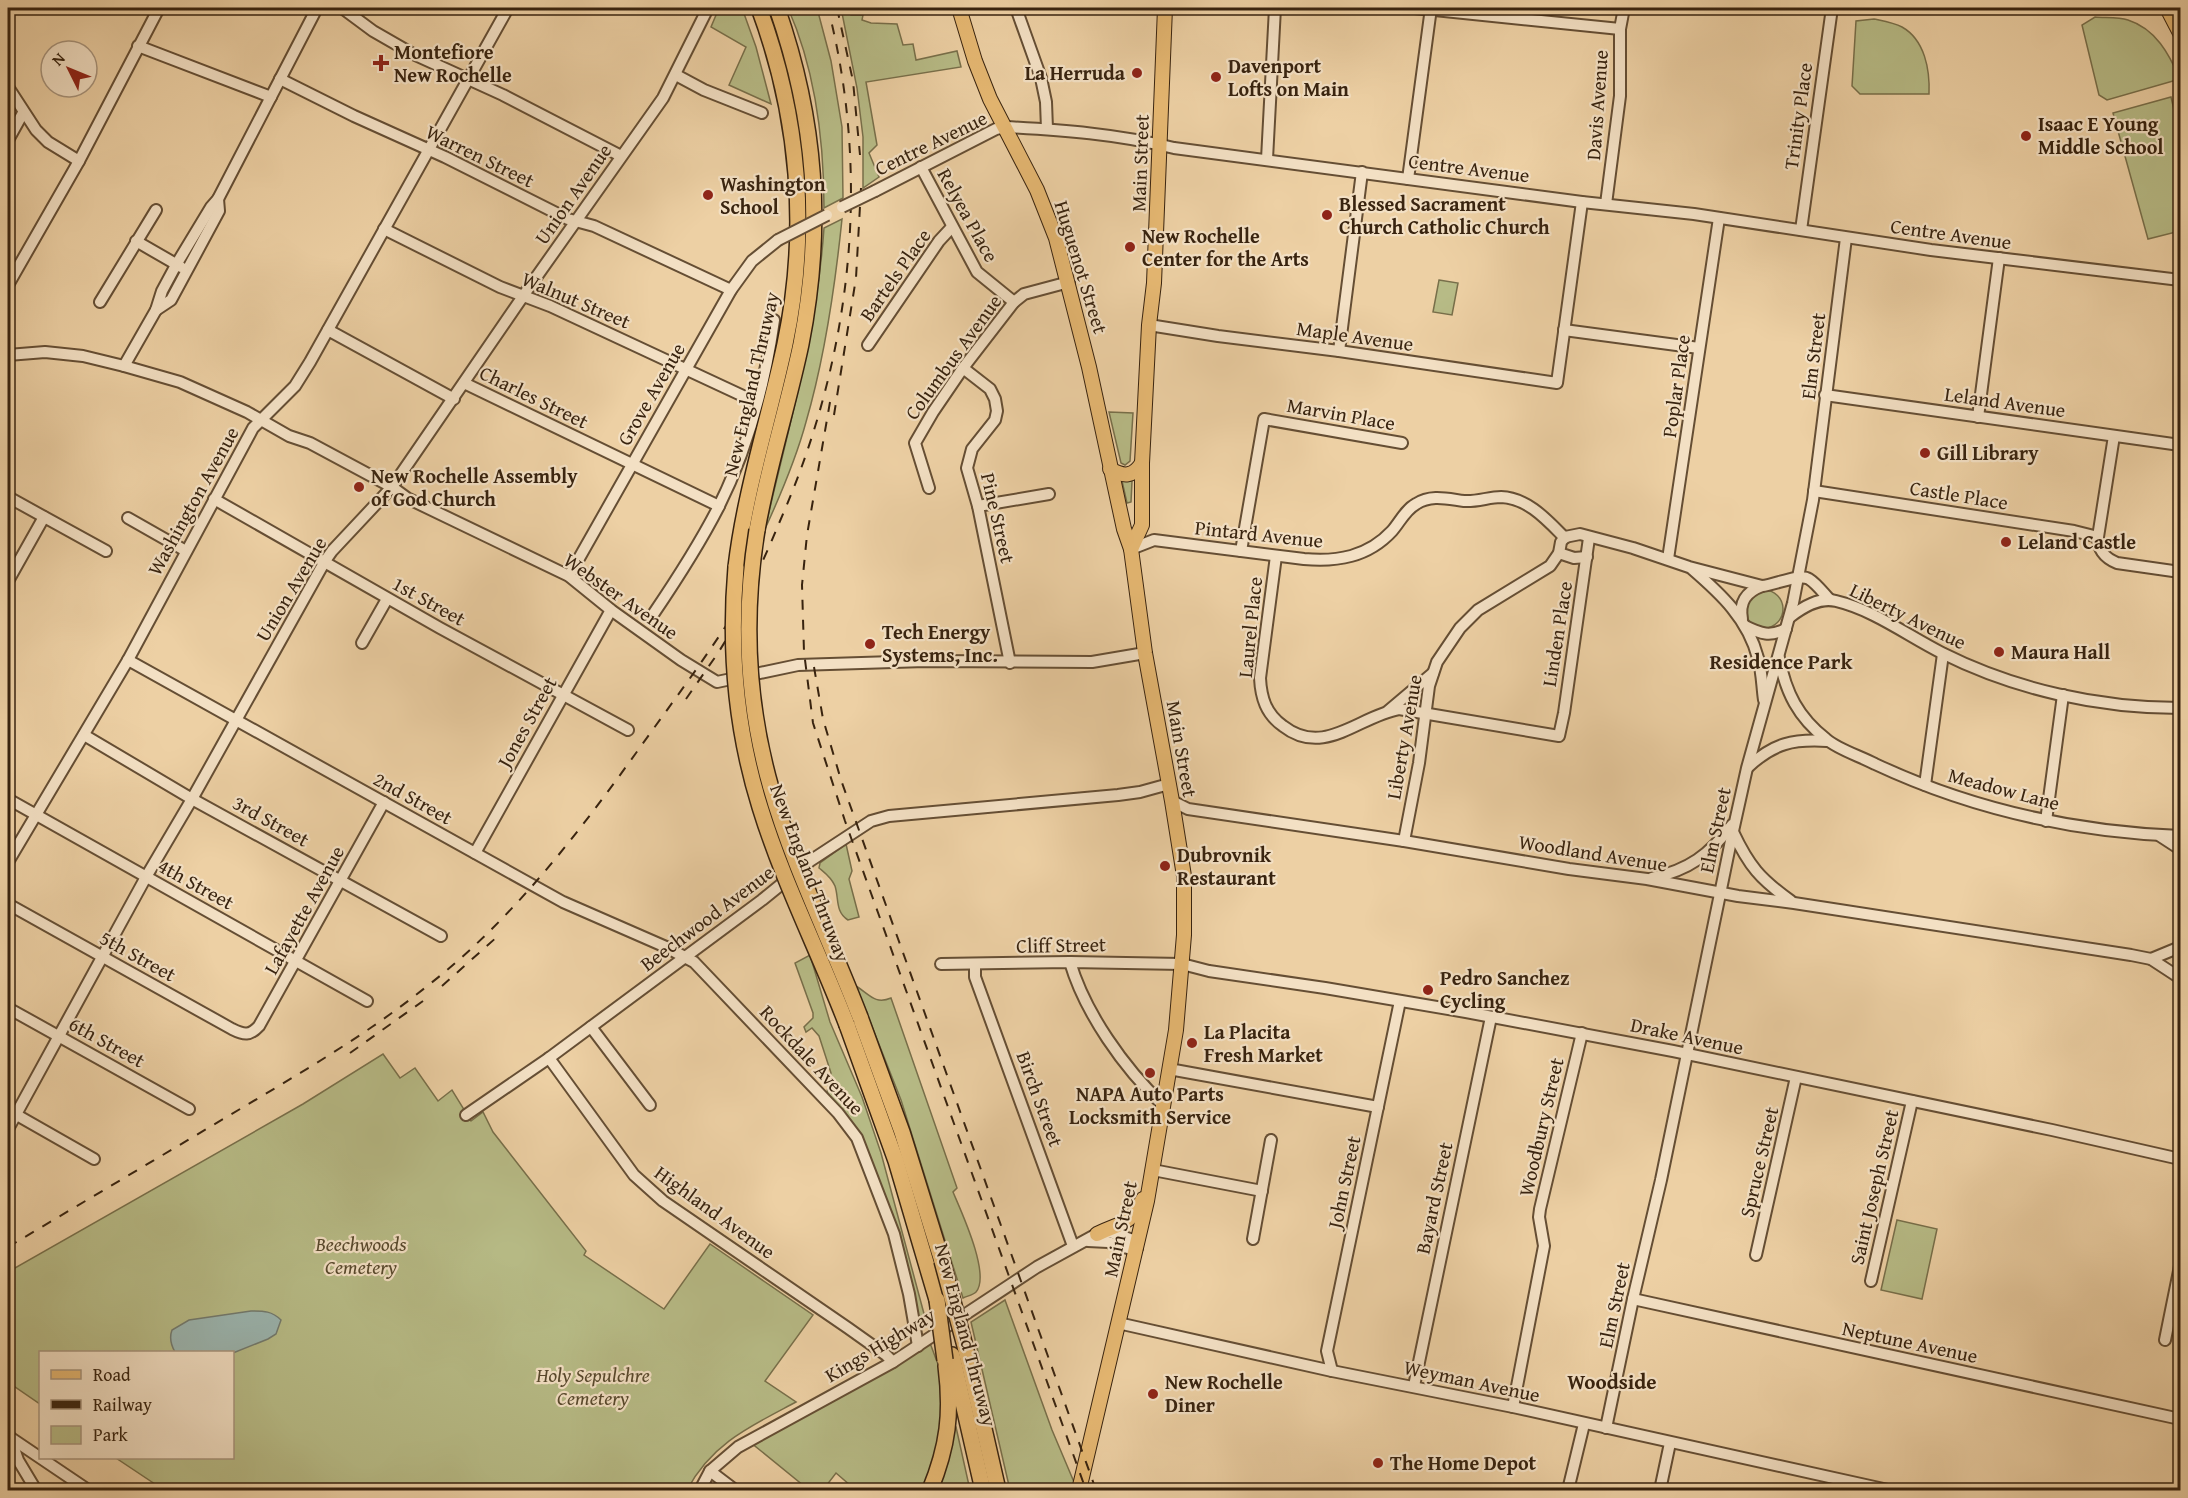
<svg xmlns="http://www.w3.org/2000/svg" width="2188" height="1498" viewBox="0 0 2188 1498" font-family="'Gentium Book Plus',serif">
	<rect width="100%" height="100%" fill="#edd0a4"/>
	<filter id="stains"><feTurbulence type="fractalNoise" baseFrequency=".00333" numOctaves="4"/><feColorMatrix values="0 0 0 0 .2 0 0 0 0 .09 0 0 0 0 .02 0 0 0 .5 -.17"/></filter>
	<radialGradient id="worn" r=".72"><stop offset=".6" stop-color="#630" stop-opacity="0"/><stop offset="1" stop-color="#630" stop-opacity=".3"/></radialGradient>
	<!-- green -->
	<g fill="#b7bb86" stroke="#786f4a" stroke-width="1.5">
		<path d="M719,8h23l14,39 15,57 -42,-19 17,-38 -35,-20z"/>
		<path d="M788,8h29l14,53 11,66 1,71 -19,10c0,-67 -9,-139 -36,-200z"/>
		<path d="M841,8h8l2,7h12l-1,5 9,3 26,1 6,21 10,-1 3,16 41,-9 4,16 -95,15 11,63 -8,8 10,24 -16,11v-51l-6,-49z"/>
		<path d="M2095,17c10,1 23,0 33,3 28,9 41,34 52,59l-73,21 -8,-5 -17,-70z"/>
		<path d="M1874,19c9,2 20,4 28,8 23,13 28,43 27,67h-69l-8,-8 4,-65z"/>
		<path d="M2171,97l9,39v95l-32,8 -35,-126z"/>
		<path d="M842,219c-7,68 -17,138 -36,203 -10,37 -25,72 -41,107 23,-100 52,-198 59,-301z"/>
		<path d="M1439,280l19,3 -6,32 -19,-3z"/>
		<path d="M1109,412l24,1 -3,48 -5,4 -4,-2z"/>
		<path d="M1122,481h10l-1,21 -4,1z"/>
		<circle cx="1764" cy="609" r="19"/>
		<path d="M846,844l6,27 -3,8 10,38 -11,3c-13,-8 -9,-22 -13,-34 -4,-9 -10,-13 -16,-18l1,-5z"/>
		<path d="M810,955l20,67 32,75 19,56 46,172 -5,1c-5,-7 -4,-16 -10,-24l-43,-147 -42,-63 4,-19 -12,-37 -7,-8 -6,4 -2,-5 9,-9v-5l-18,-50z"/>
		<path d="M856,986c13,8 19,19 35,12l66,190 -4,4c8,19 38,83 23,100 -3,3 -9,4 -13,6l-62,-198z"/>
		<path d="M383,1054l17,24 15,-10 23,33 14,-11 19,31 12,-9 10,20 93,119 -2,4 80,54 46,-65 103,71 -48,66 31,21c-45,24 -84,41 -109,88h-523l-48,-32h116v-106h-192v52l-32,-22v-110l295,-168z"/>
		<path d="M1897,1220l40,9 -15,70 -41,-9z"/>
		<path d="M1005,1300l47,130 22,52 -2,8h-62l-39,-168z"/>
		<path d="M930,1343l15,40 -1,44 -19,63h-60l-15,-5 -14,-12 -13,17h-14l-59,-48z"/>
		<path d="M954,1427h2l14,63h-37z"/>
	</g>
	<!-- water -->
	<path fill="#9bb5af" stroke="#737b6f" stroke-width="1.5" d="M251,1311c13,0 21,0 30,9l-5,14 -8,5 -35,14 -58,-1c-4,-7 -6,-14 -3,-22l17,-10z"/>
	<g fill="none" stroke-linecap="round" stroke-linejoin="round">
		<defs>
			<g id="minor">
				<path d="M342,8l31,23 40,23 90,41 118,61"/>
				<path d="M1016,8l25,70 5,24 1,27"/>
				<path d="M1415,8l205,21"/>
				<path d="M138,46l133,51"/>
				<path d="M676,75l28,15 58,23"/>
				<path d="M280,79l74,37 91,41 123,62 26,7 137,64"/>
				<path d="M8,87l28,43 12,12 31,19"/>
				<path d="M8,140l15,-27"/>
				<path d="M1267,159l8,-151"/>
				<path d="M921,167l56,105 37,30"/>
				<path d="M1408,179l23,-171"/>
				<path d="M875,191l121,-62 9,-2c57,3 113,7 169,21l408,54 112,12 237,36 249,30"/>
				<path d="M1606,204l14,-108v-67l4,-21"/>
				<path d="M384,229l116,58 50,19 206,96"/>
				<path d="M1801,230l31,-222"/>
				<path d="M136,241l45,26"/>
				<path d="M8,285l71,-124 80,-153"/>
				<path d="M100,302l56,-92"/>
				<path d="M156,310l15,-10 48,-89 -1,-12"/>
				<path d="M1149,325l69,11 121,15 218,32 25,-181"/>
				<path d="M328,330l126,69"/>
				<path d="M1564,330l135,18"/>
				<path d="M868,345l71,-104 13,-14"/>
				<path d="M1339,351l23,-179"/>
				<path d="M8,355l37,-3 38,4 41,10 56,16 67,30 42,24 21,7 82,44 15,11 162,78 42,34 70,50 36,22 81,-17 127,-4 167,1 53,-9"/>
				<path d="M124,366l32,-56 6,-19 14,-26 35,-58 7,-8 99,-191"/>
				<path d="M963,368l27,21 5,10 2,12 -2,9 -23,29 -5,19 11,38 32,157"/>
				<path d="M464,383l255,123"/>
				<path d="M1825,395l355,50"/>
				<path d="M1978,417l21,-159"/>
				<path d="M2114,436l-16,101c0,14 7,21 19,26l63,9"/>
				<path d="M929,488l-14,-45 18,-31 30,-44 51,-66 10,-8 45,-12"/>
				<path d="M1814,491l260,40 24,6"/>
				<path d="M8,497l98,54"/>
				<path d="M214,499l226,129 188,102"/>
				<path d="M978,506l71,-12"/>
				<path d="M128,518l58,33"/>
				<path d="M1131,549l23,-9 150,19c33,3 64,-2 88,-28 8,-9 13,-21 24,-27 15,-10 32,-5 48,-3 13,1 25,-4 37,-4 27,1 46,23 64,41"/>
				<path d="M1241,551l23,-132 138,24"/>
				<path d="M1559,553l15,5 13,-1"/>
				<path d="M1276,556l-16,122c1,20 6,36 23,48 41,32 76,-10 116,-17l160,27 5,-23 25,-175"/>
				<path d="M1668,559l51,-341"/>
				<path d="M1692,569c29,25 56,50 66,89 4,13 4,28 6,42"/>
				<path d="M569,576l162,-286 21,-29 26,-21"/>
				<path d="M8,581l36,-64"/>
				<path d="M654,613c23,-34 45,-68 64,-105 29,-58 47,-124 56,-188"/>
				<path d="M1790,617c13,-10 29,-20 46,-16 38,9 72,35 106,52 74,37 157,55 238,55"/>
				<path d="M1742,619c-3,-17 4,-27 20,-33"/>
				<path d="M1745,626c16,8 25,11 41,3"/>
				<path d="M362,643l25,-44"/>
				<path d="M1779,658c7,35 19,59 47,81 13,11 34,17 49,25 96,45 200,68 305,72"/>
				<path d="M128,660l435,242 103,45 28,15 144,151 19,25 37,96 15,60 9,52"/>
				<path d="M1388,711l45,-38"/>
				<path d="M84,735l108,64 249,137"/>
				<path d="M1748,767c26,-24 45,-28 79,-26"/>
				<path d="M1925,785l18,-131"/>
				<path d="M8,799l359,202"/>
				<path d="M1172,801l16,8 216,32 165,28 78,10 91,17 56,7 337,52 20,4 29,19"/>
				<path d="M2046,821l17,-126"/>
				<path d="M1733,832c16,34 27,47 58,69"/>
				<path d="M2160,836l20,13"/>
				<path d="M1404,841l15,-78 10,-77 8,-24 23,-34 18,-18 72,-44 9,-13 2,-11 4,-5 15,-3 53,14 56,19 73,19c13,-1 37,-13 47,-7 8,5 15,15 21,21"/>
				<path d="M475,853l136,-243"/>
				<path d="M8,862l120,-202 125,-232 42,-42 15,-24 198,-354"/>
				<path d="M1652,878c37,-8 57,-23 80,-53"/>
				<path d="M8,904l224,125c12,6 18,7 27,-3l125,-224"/>
				<path d="M2151,959l29,-12"/>
				<path d="M1070,962c15,51 54,106 93,143"/>
				<path d="M941,964l129,-2 112,2 27,7 116,17 141,24 207,39 379,79 128,29"/>
				<path d="M975,965v12l98,269"/>
				<path d="M8,1008l181,101"/>
				<path d="M591,1027l59,78"/>
				<path d="M549,1058l85,117 29,26 185,127 38,27 7,7"/>
				<path d="M1169,1069l209,38"/>
				<path d="M8,1110l86,49"/>
				<path d="M466,1115l83,-57 213,-158 48,-39 61,-40 18,-5 229,-21 22,-3 29,-8"/>
				<path d="M8,1129l138,-252 46,-78 133,-238 7,-10 60,-64 138,-201 133,-188 45,-90"/>
				<path d="M1153,1170l109,21"/>
				<path d="M1253,1239l18,-99"/>
				<path d="M1088,1241l20,1 23,7 6,-1"/>
				<path d="M1756,1255l40,-178"/>
				<path d="M1871,1281l41,-180"/>
				<path d="M1633,1299l547,120"/>
				<path d="M1118,1323l214,48 181,36 375,83"/>
				<path d="M2165,1340l15,-74"/>
				<path d="M1332,1371l-5,-20 73,-350"/>
				<path d="M1414,1386l77,-369"/>
				<path d="M1513,1407l31,-161 -5,-29 1,-8 42,-176"/>
				<path d="M1606,1428l27,-129 28,-119 72,-349 14,-63 46,-165 20,-103 33,-262"/>
				<path d="M8,1436l80,54"/>
				<path d="M10,1437l8,23 18,30"/>
				<path d="M710,1471l25,19"/>
				<path d="M700,1490l10,-19 28,-24 155,-85 144,-95 60,-33 13,-2 23,8 4,8"/>
				<path d="M1568,1490l16,-66"/>
				<path d="M1660,1490l10,-47"/>
			</g>
			<g id="major">
				<path d="M959,8l16,53 15,38 47,91 19,48 33,129 35,162 7,20 14,104 27,148 12,75v59l-8,95 -29,171 -68,289"/>
				<path d="M2167,8l13,25"/>
				<path d="M1110,469c14,8 23,8 32,-6"/>
				<path d="M1131,549l11,-24v-62l7,-138 5,-42 11,-275"/>
				<path d="M1097,1234c26,-13 31,-7 46,-35"/>
			</g>
			<g id="highway">
				<path d="M757,530c11,-63 31,-124 44,-186 23,-117 15,-224 -24,-336"/>
				<path d="M736,567c9,-76 33,-148 49,-223 24,-113 14,-228 -26,-336"/>
				<path d="M860,1017l42,115 40,129"/>
				<path d="M847,1025l49,136 41,139"/>
				<path d="M965,1346l33,144"/>
				<path d="M952,1355l31,135"/>
				<path d="M930,1490c18,-44 22,-77 16,-124"/>
			</g>
		</defs>
		<!-- minor casing -->
		<use href="#minor" stroke="#654e34" stroke-width="14"/>
		<!-- major casing -->
		<use href="#major" stroke="#38230f" stroke-width="16"/>
		<!-- highway casing -->
		<use href="#highway" stroke="#38230f" stroke-width="18"/>
		<!-- minor -->
		<use href="#minor" stroke="#f3e0c4" stroke-width="10"/>
		<!-- major -->
		<use href="#major" stroke="#e6b872" stroke-width="14"/>
		<!-- highway -->
		<use href="#highway" stroke="#e6b872" stroke-width="15"/>
		<!-- rail -->
		<g stroke="#38230f" stroke-width="2" stroke-dasharray="10 10" stroke-linecap="butt">
			<path d="M837,8l16,73 7,74"/>
			<path d="M830,402l-23,133 -5,50 2,67 9,71 32,98 241,669"/>
			<path d="M834,415l22,-137 5,-90"/>
			<path d="M814,667l9,52 18,61 255,710"/>
			<path d="M686,699l32,-46 18,-29"/>
			<path d="M442,986l56,-50"/>
			<path d="M350,1053l73,-52"/>
			<path d="M8,1247c74,-44 148,-88 222,-132 67,-40 135,-79 196,-128 84,-65 148,-148 210,-234 37,-52 77,-104 110,-159 13,-23 24,-49 34,-73 71,-162 92,-341 48,-513"/>
		</g>
		<defs>
			<g id="minor-bridge">
				<path d="M842,207l33,-16"/>
				<path d="M778,240l49,-25"/>
			</g>
			<g id="highway-bridge">
				<path d="M757,530c-14,86 -10,174 14,258 22,78 60,153 89,229"/>
				<path d="M736,567c-7,81 0,163 24,240 23,75 59,145 87,218"/>
				<path d="M942,1261l23,85"/>
				<path d="M937,1300l8,60"/>
			</g>
		</defs>
		<!-- minor-bridge casing -->
		<use href="#minor-bridge" stroke="#654e34" stroke-width="14" stroke-linecap="butt"/>
		<!-- highway-bridge casing -->
		<use href="#highway-bridge" stroke="#38230f" stroke-width="18" stroke-linecap="butt"/>
		<!-- minor-bridge -->
		<use href="#minor-bridge" stroke="#f3e0c4" stroke-width="10"/>
		<!-- highway-bridge -->
		<use href="#highway-bridge" stroke="#e6b872" stroke-width="15"/>
	</g>
	<!-- markers -->
	<g fill="#8f2418" stroke="#f3e0c4" stroke-width="2">
		<path d="M378 54h6v6h6v6h-6v6h-6v-6h-6v-6h6z"/>
		<circle cx="1137" cy="73" r="6"/>
		<circle cx="1216" cy="77" r="6"/>
		<circle cx="2026" cy="136" r="6"/>
		<circle cx="708" cy="195" r="6"/>
		<circle cx="1327" cy="215" r="6"/>
		<circle cx="1130" cy="247" r="6"/>
		<circle cx="1925" cy="453" r="6"/>
		<circle cx="359" cy="487" r="6"/>
		<circle cx="2006" cy="542" r="6"/>
		<circle cx="870" cy="644" r="6"/>
		<circle cx="1999" cy="652" r="6"/>
		<circle cx="1165" cy="866" r="6"/>
		<circle cx="1428" cy="990" r="6"/>
		<circle cx="1192" cy="1043" r="6"/>
		<circle cx="1150" cy="1073" r="6"/>
		<circle cx="1153" cy="1394" r="6"/>
		<circle cx="1378" cy="1463" r="6"/>
	</g>
	<g text-anchor="middle" stroke-width="4.5" stroke-linejoin="round" paint-order="stroke">
		<!-- poi labels -->
		<g font-size="20" font-weight="bold" fill="#38230f" stroke="#f3e0c4" text-anchor="start">
			<text x="394" y="59">Montefiore<tspan x="394" dy="23">New Rochelle</tspan></text>
			<text x="1228" y="73">Davenport<tspan x="1228" dy="23">Lofts on Main</tspan></text>
			<text x="1125" y="80" text-anchor="end">La Herruda</text>
			<text x="2038" y="131">Isaac E Young<tspan x="2038" dy="23">Middle School</tspan></text>
			<text x="720" y="191">Washington<tspan x="720" dy="23">School</tspan></text>
			<text x="1339" y="211">Blessed Sacrament<tspan x="1339" dy="23">Church Catholic Church</tspan></text>
			<text x="1142" y="243">New Rochelle<tspan x="1142" dy="23">Center for the Arts</tspan></text>
			<text x="1937" y="460">Gill Library</text>
			<text x="371" y="483">New Rochelle Assembly<tspan x="371" dy="23">of God Church</tspan></text>
			<text x="2018" y="549">Leland Castle</text>
			<text x="882" y="639">Tech Energy<tspan x="882" dy="23">Systems, Inc.</tspan></text>
			<text x="2011" y="659">Maura Hall</text>
			<text x="1177" y="862">Dubrovnik<tspan x="1177" dy="23">Restaurant</tspan></text>
			<text x="1440" y="985">Pedro Sanchez<tspan x="1440" dy="23">Cycling</tspan></text>
			<text x="1204" y="1039">La Placita<tspan x="1204" dy="23">Fresh Market</tspan></text>
			<text x="1150" y="1101" text-anchor="middle">NAPA Auto Parts<tspan x="1150" dy="23">Locksmith Service</tspan></text>
			<text x="1165" y="1389">New Rochelle<tspan x="1165" dy="23">Diner</tspan></text>
			<text x="1390" y="1470">The Home Depot</text>
		</g>
		<!-- street labels -->
		<g font-size="20" fill="#38230f" stroke="#f3e0c4">
			<text transform="translate(1597 105) rotate(-86)" y="7">Davis Avenue</text>
			<text transform="translate(1798 116) rotate(-82)" y="7">Trinity Place</text>
			<text transform="translate(931 143) rotate(-26)" y="7">Centre Avenue</text>
			<text transform="translate(480 156) rotate(26)" y="7">Warren Street</text>
			<text transform="translate(1140 163) rotate(-88)" y="7">Main Street</text>
			<text transform="translate(1469 168) rotate(7)" y="7">Centre Avenue</text>
			<text transform="translate(573 194) rotate(-55)" y="7">Union Avenue</text>
			<text transform="translate(968 215) rotate(61)" y="7">Relyea Place</text>
			<text transform="translate(1951 234) rotate(8)" y="7">Centre Avenue</text>
			<text transform="translate(1081 267) rotate(73)" y="7">Huguenot Street</text>
			<text transform="translate(895 275) rotate(-55)" y="7">Bartels Place</text>
			<text transform="translate(576 300) rotate(23)" y="7">Walnut Street</text>
			<text transform="translate(1355 336) rotate(8)" y="7">Maple Avenue</text>
			<text transform="translate(1813 356) rotate(-83)" y="7">Elm Street</text>
			<text transform="translate(953 357) rotate(-54)" y="7">Columbus Avenue</text>
			<text transform="translate(751 384) rotate(-77)" y="7">New England Thruway</text>
			<text transform="translate(1676 386) rotate(-82)" y="7">Poplar Place</text>
			<text transform="translate(651 394) rotate(-60)" y="7">Grove Avenue</text>
			<text transform="translate(534 397) rotate(26)" y="7">Charles Street</text>
			<text transform="translate(2005 402) rotate(8)" y="7">Leland Avenue</text>
			<text transform="translate(1341 414) rotate(10)" y="7">Marvin Place</text>
			<text transform="translate(1959 495) rotate(9)" y="7">Castle Place</text>
			<text transform="translate(193 501) rotate(-61)" y="7">Washington Avenue</text>
			<text transform="translate(998 518) rotate(77)" y="7">Pine Street</text>
			<text transform="translate(1259 534) rotate(6)" y="7">Pintard Avenue</text>
			<text transform="translate(291 589) rotate(-59)" y="7">Union Avenue</text>
			<text transform="translate(621 596) rotate(35)" y="7">Webster Avenue</text>
			<text transform="translate(429 601) rotate(29)" y="7">1st Street</text>
			<text transform="translate(1908 616) rotate(26)" y="7">Liberty Avenue</text>
			<text transform="translate(1250 627) rotate(-84)" y="7">Laurel Place</text>
			<text transform="translate(1557 634) rotate(-81)" y="7">Linden Place</text>
			<text transform="translate(527 722) rotate(-61)" y="7">Jones Street</text>
			<text transform="translate(1404 737) rotate(-80)" y="7">Liberty Avenue</text>
			<text transform="translate(1182 749) rotate(80)" y="7">Main Street</text>
			<text transform="translate(2004 789) rotate(15)" y="7">Meadow Lane</text>
			<text transform="translate(413 798) rotate(29)" y="7">2nd Street</text>
			<text transform="translate(271 821) rotate(29)" y="7">3rd Street</text>
			<text transform="translate(1715 830) rotate(-78)" y="7">Elm Street</text>
			<text transform="translate(1593 853) rotate(9)" y="7">Woodland Avenue</text>
			<text transform="translate(810 873) rotate(69)" y="7">New England Thruway</text>
			<text transform="translate(196 884) rotate(29)" y="7">4th Street</text>
			<text transform="translate(304 910) rotate(-61)" y="7">Lafayette Avenue</text>
			<text transform="translate(707 918) rotate(-37)" y="7">Beechwood Avenue</text>
			<text transform="translate(1061 945) rotate(-1)" y="7">Cliff Street</text>
			<text transform="translate(138 956) rotate(29)" y="7">5th Street</text>
			<text transform="translate(1687 1036) rotate(12)" y="7">Drake Avenue</text>
			<text transform="translate(107 1042) rotate(29)" y="7">6th Street</text>
			<text transform="translate(812 1060) rotate(47)" y="7">Rockdale Avenue</text>
			<text transform="translate(1040 1099) rotate(70)" y="7">Birch Street</text>
			<text transform="translate(1541 1127) rotate(-77)" y="7">Woodbury Street</text>
			<text transform="translate(1759 1162) rotate(-77)" y="7">Spruce Street</text>
			<text transform="translate(1344 1182) rotate(-78)" y="7">John Street</text>
			<text transform="translate(1874 1187) rotate(-77)" y="7">Saint Joseph Street</text>
			<text transform="translate(1434 1198) rotate(-78)" y="7">Bayard Street</text>
			<text transform="translate(715 1212) rotate(36)" y="7">Highland Avenue</text>
			<text transform="translate(1120 1229) rotate(-78)" y="7">Main Street</text>
			<text transform="translate(1614 1305) rotate(-78)" y="7">Elm Street</text>
			<text transform="translate(966 1335) rotate(75)" y="7">New England Thruway</text>
			<text transform="translate(1910 1342) rotate(12)" y="7">Neptune Avenue</text>
			<text transform="translate(880 1345) rotate(-31)" y="7">Kings Highway</text>
			<text transform="translate(1472 1381) rotate(12)" y="7">Weyman Avenue</text>
		</g>
		<!-- park labels -->
		<g font-size="20" font-style="italic" fill="#58492d" stroke="#f3e0c4">
			<text x="361" y="1251">Beechwoods<tspan x="361" dy="23">Cemetery</tspan></text>
			<text x="593" y="1382">Holy Sepulchre<tspan x="593" dy="23">Cemetery</tspan></text>
		</g>
		<!-- neighbourhood labels -->
		<g font-size="21" font-weight="bold" fill="#38230f" stroke="#f3e0c4">
			<text x="1781" y="669">Residence Park</text>
			<text x="1612" y="1389">Woodside</text>
		</g>
	</g>
	<!-- margin -->
	<rect width="2188" height="1498" fill="none" stroke="#edd0a4" stroke-width="30"/>
	<rect x="9" y="9" width="2170" height="1480" fill="none" stroke="#38230f" stroke-width="3"/>
	<rect x="15" y="15" width="2158" height="1468" fill="none" stroke="#38230f" stroke-width="1.5"/>
	<!-- legend -->
	<rect x="39" y="1351" width="195" height="108" fill="#f3e0c4" stroke="#a8947c" stroke-width="1.5"/>
	<rect x="51" y="1370" width="30" height="9" fill="#e6b872" stroke="#a8947c" stroke-width="1.5"/>
	<text x="93" y="1381" font-size="18" fill="#38230f">Road</text>
	<rect x="51" y="1400" width="30" height="9" fill="#38230f" stroke="#a8947c" stroke-width="1.5"/>
	<text x="93" y="1411" font-size="18" fill="#38230f">Railway</text>
	<rect x="51" y="1426" width="30" height="18" fill="#b7bb86" stroke="#a8947c" stroke-width="1.5"/>
	<text x="93" y="1441" font-size="18" fill="#38230f">Park</text>
	<!-- north arrow -->
	<g transform="translate(69 69) rotate(313)"><circle r="28" fill="#f3e0c4" stroke="#a8947c" stroke-width="1.5"/>
	<path d="M0-4.5L10 22L0 15L-10 22Z" fill="#8f2418"/>
	<text y="-9" font-size="16" font-weight="bold" text-anchor="middle" fill="#38230f">N</text>
	</g>
	<rect width="100%" height="100%" filter="url(#stains)"/>
	<rect width="100%" height="100%" fill="url(#worn)"/>
</svg>
